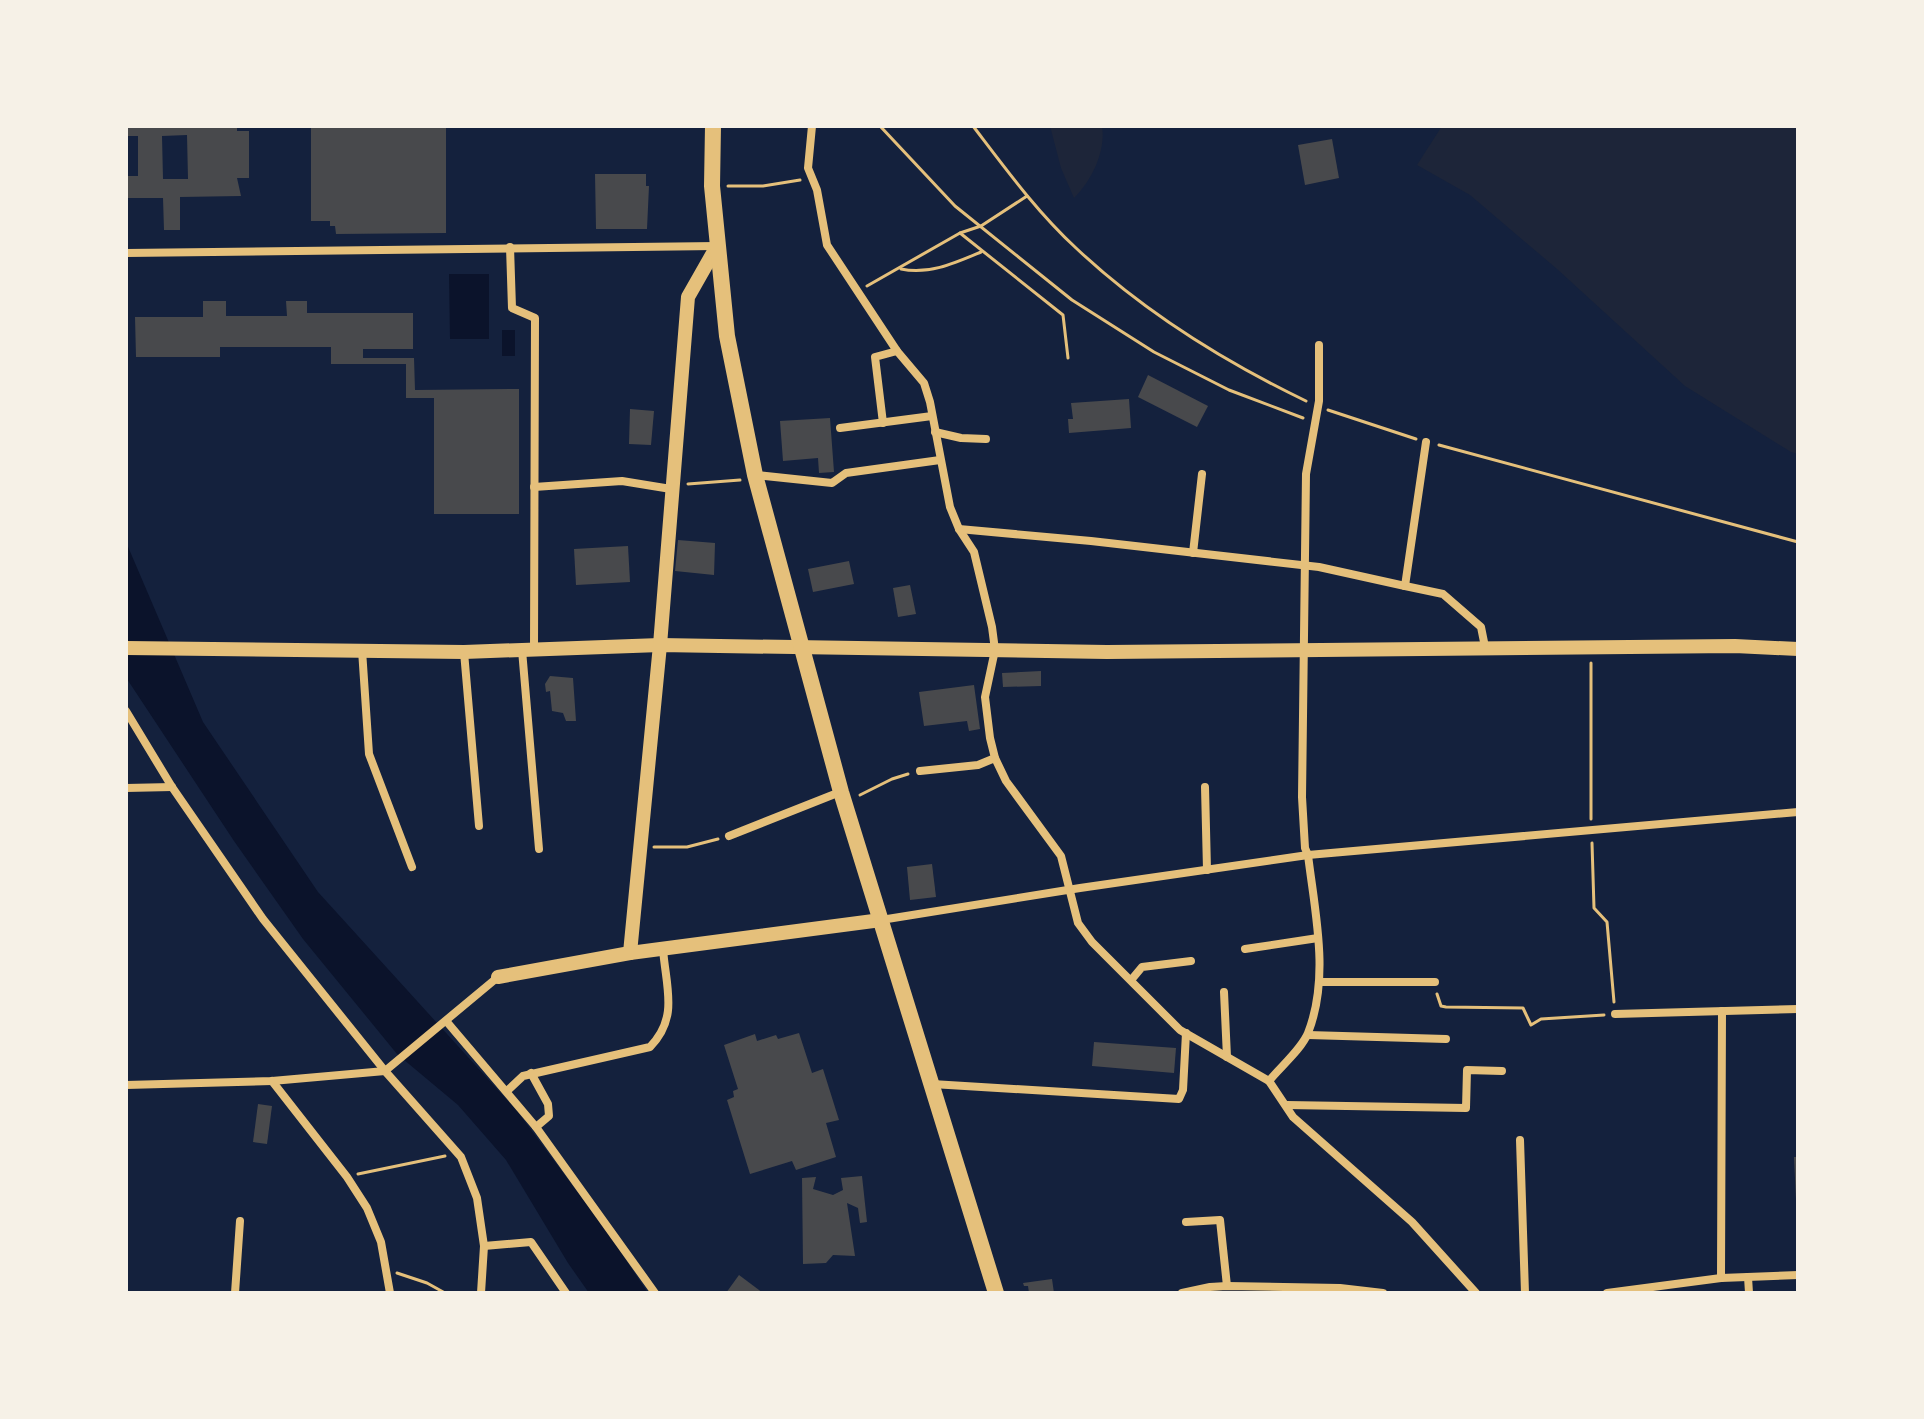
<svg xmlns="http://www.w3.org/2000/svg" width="1924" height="1419" viewBox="0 0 1924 1419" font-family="Cabin,sans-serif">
	<rect width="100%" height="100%" fill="#14213d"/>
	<!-- green -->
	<g fill="#1d2539">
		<path d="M1050,126h52c4,25 -10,54 -28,72l-13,-30z"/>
		<path d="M1442,126h356v328l-7,-2 -106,-66 -128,-117 -87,-74 -53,-30z"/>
	</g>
	<!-- water -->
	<g fill="#0b132b">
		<path d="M449,274h40v65h-39z"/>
		<rect x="502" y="330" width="13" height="26"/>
		<path d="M126,542l77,180 115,170 199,219 91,122 40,60h-59l-21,-30 -62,-103 -48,-55 -61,-51 -94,-115 -69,-98 -107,-162z"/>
	</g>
	<!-- building -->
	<g fill="#48494c" fill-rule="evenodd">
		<path d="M126,126h111v5h12v47h-12l4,18 -61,1v33h-16l-1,-32h-37v-22h12v-40h-12zM187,135l1,44h-25l-1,-43z"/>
		<path d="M311,126h135v107l-110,1 -1,-8h-5v-5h-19z"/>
		<path d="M1332,139l7,39 -34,7 -7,-40z"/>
		<path d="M595,174h51v12h3l-2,43h-51z"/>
		<path d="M203,301h23v15h61l-1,-15h21v12h106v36h-50v9h51l1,32 104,-1v125h-85v-116h-28v-34h-75v-17h-111v10h-84l-1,-40h68z"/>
		<path d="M1148,375l60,31 -11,21 -59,-30z"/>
		<path d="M1129,399l2,29 -62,5 -1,-14h5l-2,-16z"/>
		<path d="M630,409l24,2 -3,34 -22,-1z"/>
		<path d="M830,418l4,54 -15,1 -1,-15 -35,3 -3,-40z"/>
		<path d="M678,540l37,3 -1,32 -39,-4z"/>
		<path d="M628,546l2,36 -54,3 -2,-36z"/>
		<path d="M849,561l5,23 -41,8 -5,-23z"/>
		<path d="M910,585l6,29 -18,3 -5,-29z"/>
		<path d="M1041,671v15l-38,1 -1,-14z"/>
		<path d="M550,676l23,2 3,43h-10l-3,-8 -11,-2 -2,-20 -4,1 -1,-8z"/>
		<path d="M974,685l6,44 -11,2 -2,-10 -43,5 -5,-34z"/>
		<path d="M932,864l4,33 -26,3 -3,-33z"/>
		<path d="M799,1033l13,40 11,-4 16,51 -13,3 10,34 -40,13 -4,-9 -42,13 -23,-74 7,-3 -1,-6 5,-2 -14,-44 31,-11 2,7 19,-6 2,4z"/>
		<path d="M1094,1042l82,6 -2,25 -82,-7z"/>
		<path d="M258,1104l14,2 -5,38 -14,-2z"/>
		<path d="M1794,1157h4v43h-2z"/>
		<path d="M862,1176l5,46 -7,1 -2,-15 -11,-5 8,53 -22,-1 -7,8 -23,1 -1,-86 14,-1 -3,12 20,6 10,-5 -2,-12z"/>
		<path d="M739,1275l24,18h-37z"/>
		<path d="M1052,1279l2,14h-25l-1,-7h-4l-1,-3z"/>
	</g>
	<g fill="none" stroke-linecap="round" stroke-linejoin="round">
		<!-- path -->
		<g stroke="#e5c07b" stroke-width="3">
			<path d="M880,126l75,80 117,94 82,52 75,38 74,28"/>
			<path d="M973,126c32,42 64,86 103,122 68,64 147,113 230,153"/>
			<path d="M728,186h35l37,-6"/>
			<path d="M960,233l103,82 5,43"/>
			<path d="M901,269c28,6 54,-6 80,-17"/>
			<path d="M867,286l93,-53 21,-7 46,-30"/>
			<path d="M1328,410l88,29"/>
			<path d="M1439,445l359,97"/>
			<path d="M688,484l52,-4"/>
			<path d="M860,795l32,-16 16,-5"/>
			<path d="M1591,819v-156"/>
			<path d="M1592,843l2,65 13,14 7,80"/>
			<path d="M654,847h33l31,-8"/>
			<path d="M1437,994l4,12 5,1 77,1 8,17 10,-6 63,-4"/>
			<path d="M358,1174l87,-18"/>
			<path d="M397,1273l30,10 18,10"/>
		</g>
		<!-- minor -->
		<g stroke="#e5c07b" stroke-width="8">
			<path d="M812,126l-4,42 9,22 10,55 70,106 27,32 6,19 20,105 9,22 15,23 18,75 3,23 -10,47 5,41 5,20 11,23 55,75 17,67 14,19 88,88 89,51 24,36 119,105 64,71"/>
			<path d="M510,247l2,61 23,10 -1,332"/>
			<path d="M126,253l591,-7"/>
			<path d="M883,423l-8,-66 22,-6"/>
			<path d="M840,428l92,-12"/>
			<path d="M935,432l26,6 25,1"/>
			<path d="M756,475l76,8 14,-10 94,-13"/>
			<path d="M534,487l88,-6 49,8"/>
			<path d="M959,529l132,12 228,26 86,19 38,8 38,33 4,20"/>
			<path d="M1193,553l9,-79"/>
			<path d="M1405,586l21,-144"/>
			<path d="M362,650l7,104 43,113"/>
			<path d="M522,650l17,199"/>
			<path d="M464,652l15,174"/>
			<path d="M126,711l46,76 91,132 122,152 76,86 16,41 7,48 -3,47"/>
			<path d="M920,771l58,-6 17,-7"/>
			<path d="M1205,787l2,83"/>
			<path d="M126,788l46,-1"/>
			<path d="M729,836l111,-44"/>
			<path d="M881,920l199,-32 228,-33 490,-43"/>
			<path d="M1245,949l73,-11"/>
			<path d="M1132,979l10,-12 49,-6"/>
			<path d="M1320,982h115"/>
			<path d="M1224,992l3,65"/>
			<path d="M1615,1014l183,-5"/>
			<path d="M447,1022l89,105 119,166"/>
			<path d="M1308,1035l138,4"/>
			<path d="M531,1073l17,31 1,12 -13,11"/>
			<path d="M272,1081l75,96 20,31 14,34 9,51"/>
			<path d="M1269,1081c11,-14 32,-31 39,-48 22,-56 7,-120 0,-178l-3,-7 -3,-51 4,-323 13,-73v-56"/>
			<path d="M932,1084l247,15 4,-9 3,-57"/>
			<path d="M126,1085l146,-4 113,-10 113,-94"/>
			<path d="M507,1091l16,-15 127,-29c29,-30 16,-59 13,-98"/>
			<path d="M1287,1105l179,3 1,-38 35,1"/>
			<path d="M1520,1140l5,153"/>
			<path d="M1186,1222l34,-2 7,66"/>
			<path d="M484,1246l47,-4 35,51"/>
			<path d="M1748,1277l1,16"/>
			<path d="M1721,1278l1,-267"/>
			<path d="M235,1293l5,-72"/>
			<path d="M1182,1293l28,-6 17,-1 113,2 43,5"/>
			<path d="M1607,1293l114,-15 77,-3"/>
		</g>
		<!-- tertiary -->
		<g stroke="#e5c07b" stroke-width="14">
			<path d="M126,648l338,4 196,-7 447,7 628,-6 63,3"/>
			<path d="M630,953l30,-308 28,-348 29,-51"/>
			<path d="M498,977l132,-24 251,-33"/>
		</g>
		<!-- secondary -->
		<path stroke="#e5c07b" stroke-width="16" d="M713,126l-1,60 15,150 28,139 86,317 155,501"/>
	</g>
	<!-- border -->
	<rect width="1924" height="1419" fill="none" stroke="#f6f1e7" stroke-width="256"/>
</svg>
